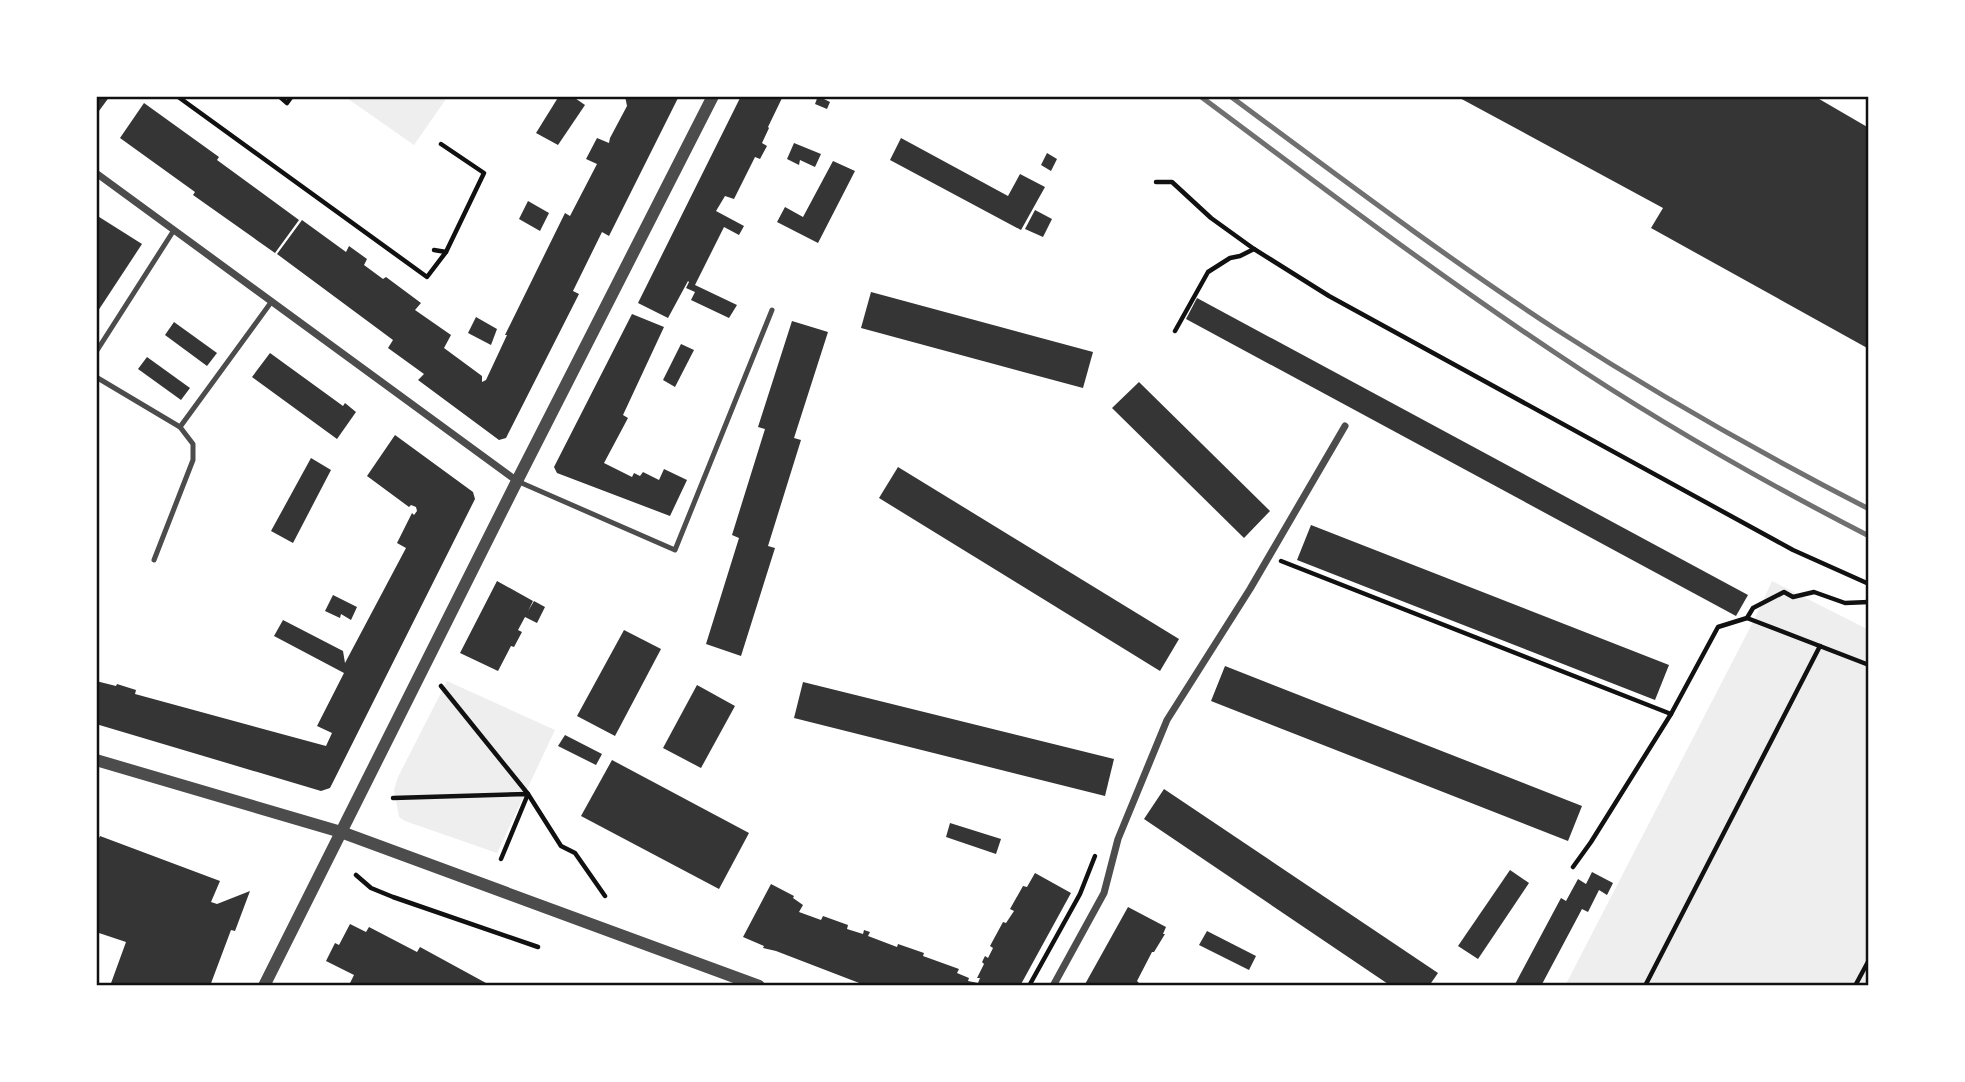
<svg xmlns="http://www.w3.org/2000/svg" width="1965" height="1082" viewBox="0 0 1965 1082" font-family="'DejaVu Sans',sans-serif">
	<rect width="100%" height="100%" fill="#fff"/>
	<!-- green -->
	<g fill="#eee">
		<path d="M344,96h104l-34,49z"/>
		<path d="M1772,581l97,49v356h-304l190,-368z"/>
		<path d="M447,681l108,49 -58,123 -92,-32 -6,-4 -5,-27 4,-13z"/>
	</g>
	<!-- building -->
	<g fill="#353535">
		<path d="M96,96h14l-14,19z"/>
		<path d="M559,96h13l13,9 -27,40 -22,-12z"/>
		<path d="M625,96h54l-70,140 -7,-4 -29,59 6,3 -73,144 -7,2 -81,-60 6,-6 -36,-26 5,-8 -116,-86 25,-34 44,32 3,-6 18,13 -3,6 19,14 3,-2 35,26 -6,7 36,25 -7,13 38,28v6l4,-2 21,-45h-2l60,-122 5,3 27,-52 -11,-5 11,-21 12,5 1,-5 17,-32z"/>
		<path d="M741,96h42l-15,31 1,1 -7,15 5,3 -7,13 -5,-2 -21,42 -9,-3 -9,15 28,15 -5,9 -15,-8 -29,58 42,20 -8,13 -38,-18 4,-8 -9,-4 3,-6 -1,-1 -20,37 -30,-15z"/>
		<path d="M818,96l12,6 -3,7 -12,-5z"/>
		<path d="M1456,96h358l55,32v221l-218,-121 12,-20z"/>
		<path d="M144,103l75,54 -2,3 82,60 -24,33 -82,-58 2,-3 -75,-54z"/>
		<path d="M901,138l107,58 12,-22 25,13 -24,43 -131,-70z"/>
		<path d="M794,143l27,11 -6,13 -15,-7 -1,5 -12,-6z"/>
		<path d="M1047,153l10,6 -6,12 -10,-6z"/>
		<path d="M833,161l22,10 -37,72 -41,-21 8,-15 18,10z"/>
		<path d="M528,201l21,12 -9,18 -21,-12z"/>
		<path d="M1035,210l17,9 -9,18 -18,-8z"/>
		<path d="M96,215l46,29 -46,70z"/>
		<path d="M871,292l222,60 -10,36 -222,-60z"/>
		<path d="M1197,298l551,297 -12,21 -550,-297z"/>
		<path d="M632,314l32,13 -41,88 5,3 -24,45 28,14 2,-4 6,3 3,-4 16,8 5,-11 23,11 -17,36 -113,-43 -3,-6z"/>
		<path d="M476,317l21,12 -6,16 -23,-12z"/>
		<path d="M792,321l36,11 -34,106 7,2 -33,106 7,2 -34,108 -35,-12 33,-106 -7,-3 33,-106 -7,-2z"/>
		<path d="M174,322l43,31 -10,13 -42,-31z"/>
		<path d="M681,344l13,6 -19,37 -12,-7z"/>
		<path d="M270,353l73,53 2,-3 11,9 -19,27 -85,-62z"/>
		<path d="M147,357l43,31 -9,12 -43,-31z"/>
		<path d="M1139,382l131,129 -26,27 -132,-130z"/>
		<path d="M395,435l78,57 2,7 -145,289 -9,3 -225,-67v-43l20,5 1,-2 19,6 -1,4 191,52 6,-13 -15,-7 27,-53 -70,-37 9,-16 60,31 2,12 61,-115 -9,-5 15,-30 2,2 3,-4 -1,-4 -5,-2 -2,2 -42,-31z"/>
		<path d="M311,458l20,12 -38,73 -22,-12z"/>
		<path d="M898,467l281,172 -19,32 -281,-173z"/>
		<path d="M1311,525l358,140 -14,35 -358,-140z"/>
		<path d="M497,581l36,20 -5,10 6,-10 11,6 -8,16 -12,-6 -7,13 4,2 -8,15 -3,-1 -13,25 -38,-18z"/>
		<path d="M333,595l24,12 -6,13 -10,-6 -1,4 -15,-7z"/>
		<path d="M624,630l37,19 -46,87 -38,-20z"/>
		<path d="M1225,666l357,140 -14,35 -357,-140z"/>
		<path d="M803,682l311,77 -9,37 -311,-78z"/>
		<path d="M697,685l38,21 -34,62 -38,-20z"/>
		<path d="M565,735l37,19 -6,11 -38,-19z"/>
		<path d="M612,760l137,73 -30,56 -138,-73z"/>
		<path d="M1164,789l274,184 -9,13h-38l-247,-167z"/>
		<path d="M950,823l51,16 -5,15 -50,-17z"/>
		<path d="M100,836l120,45 -9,21 6,2 33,-13 -15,40 -4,-1 -21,56h-100l16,-44 -30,-10 2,-12h-2v-75z"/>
		<path d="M1510,870l19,13 -51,76 -20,-13z"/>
		<path d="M1592,872l21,11 -6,12 -8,-5 -11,22 -6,-3 -41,77h-27l47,-88 5,3 12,-22 8,5z"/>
		<path d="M1035,873l36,20 -51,93h-153l-91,-35 -13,-3 1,-2 -21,-9 28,-53 23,12 -1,2 10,7 -4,7 22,8 2,-4 25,9 -1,4 16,5 1,-4 6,2 -2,4 29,11 1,-3 26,9 -1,3 36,13 -2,4 12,5 -1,3 10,2 2,-5h-3l7,-14 -2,-2 3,-6 3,2 5,-10 -3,-2 13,-24 3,1 8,-12 -4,-2 13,-23 4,1z"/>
		<path d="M1128,907l38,20 -3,7h2l-11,18h-2l-15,29 3,3 -1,2h-55z"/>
		<path d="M350,924l16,8 3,-5 48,25 3,-5 66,36 -2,3h-133l-2,-1 5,-10 -28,-14 9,-18 4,2z"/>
		<path d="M1207,931l49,25 -7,14 -50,-25z"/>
	</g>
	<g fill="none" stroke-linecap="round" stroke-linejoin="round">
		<!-- path -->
		<g stroke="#111" stroke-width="4.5">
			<path d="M177,96l250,181 19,-25 38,-79 -43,-29"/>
			<path d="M279,96l8,7 5,-7"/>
			<path d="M1156,182h16l39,36 43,31 75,47 464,254 76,34"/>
			<path d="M434,250l12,2"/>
			<path d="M1175,331l33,-59 22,-14 10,-2 14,-7"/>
			<path d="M1281,561l390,153"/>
			<path d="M1747,618l6,-10 31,-16 9,5 21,-5 31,11 24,-1"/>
			<path d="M441,686l87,108 33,52 14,7 30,43"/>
			<path d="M393,798l135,-4 -27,65"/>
			<path d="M1573,867l18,-25 80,-128 47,-87 29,-9 122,47"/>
			<path d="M356,875l15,13 22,9 145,50"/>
			<path d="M1029,986l51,-92 15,-38"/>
			<path d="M1645,986l175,-340"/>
			<path d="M1855,986l14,-26"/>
		</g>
		<!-- service -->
		<g stroke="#4c4c4c" stroke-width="5">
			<path d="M96,352l78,-122"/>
			<path d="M96,377l84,50 13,17v16l-39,100"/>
			<path d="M180,427l92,-126"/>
			<path d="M517,481l158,69 97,-240"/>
		</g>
		<!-- minor -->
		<g stroke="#4c4c4c" stroke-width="7">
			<path d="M96,173l421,308"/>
			<path d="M1053,986l51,-93 14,-54 49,-119 83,-131 95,-163"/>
		</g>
		<!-- tertiary -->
		<g stroke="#4c4c4c" stroke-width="12">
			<path d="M96,760l245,72 418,154"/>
			<path d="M264,986l253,-505 196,-385"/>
		</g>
		<!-- rail -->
		<g stroke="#707070" stroke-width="5">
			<path d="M1200,96c118,88 235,177 357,258 100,67 205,127 312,182"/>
			<path d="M1230,96c108,80 215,161 327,234 101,65 205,124 312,179"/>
		</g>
	</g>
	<!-- border -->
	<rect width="1965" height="1082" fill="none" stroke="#ffffff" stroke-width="196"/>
	<rect x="98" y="98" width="1769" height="886" fill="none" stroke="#111" stroke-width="2.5"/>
</svg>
